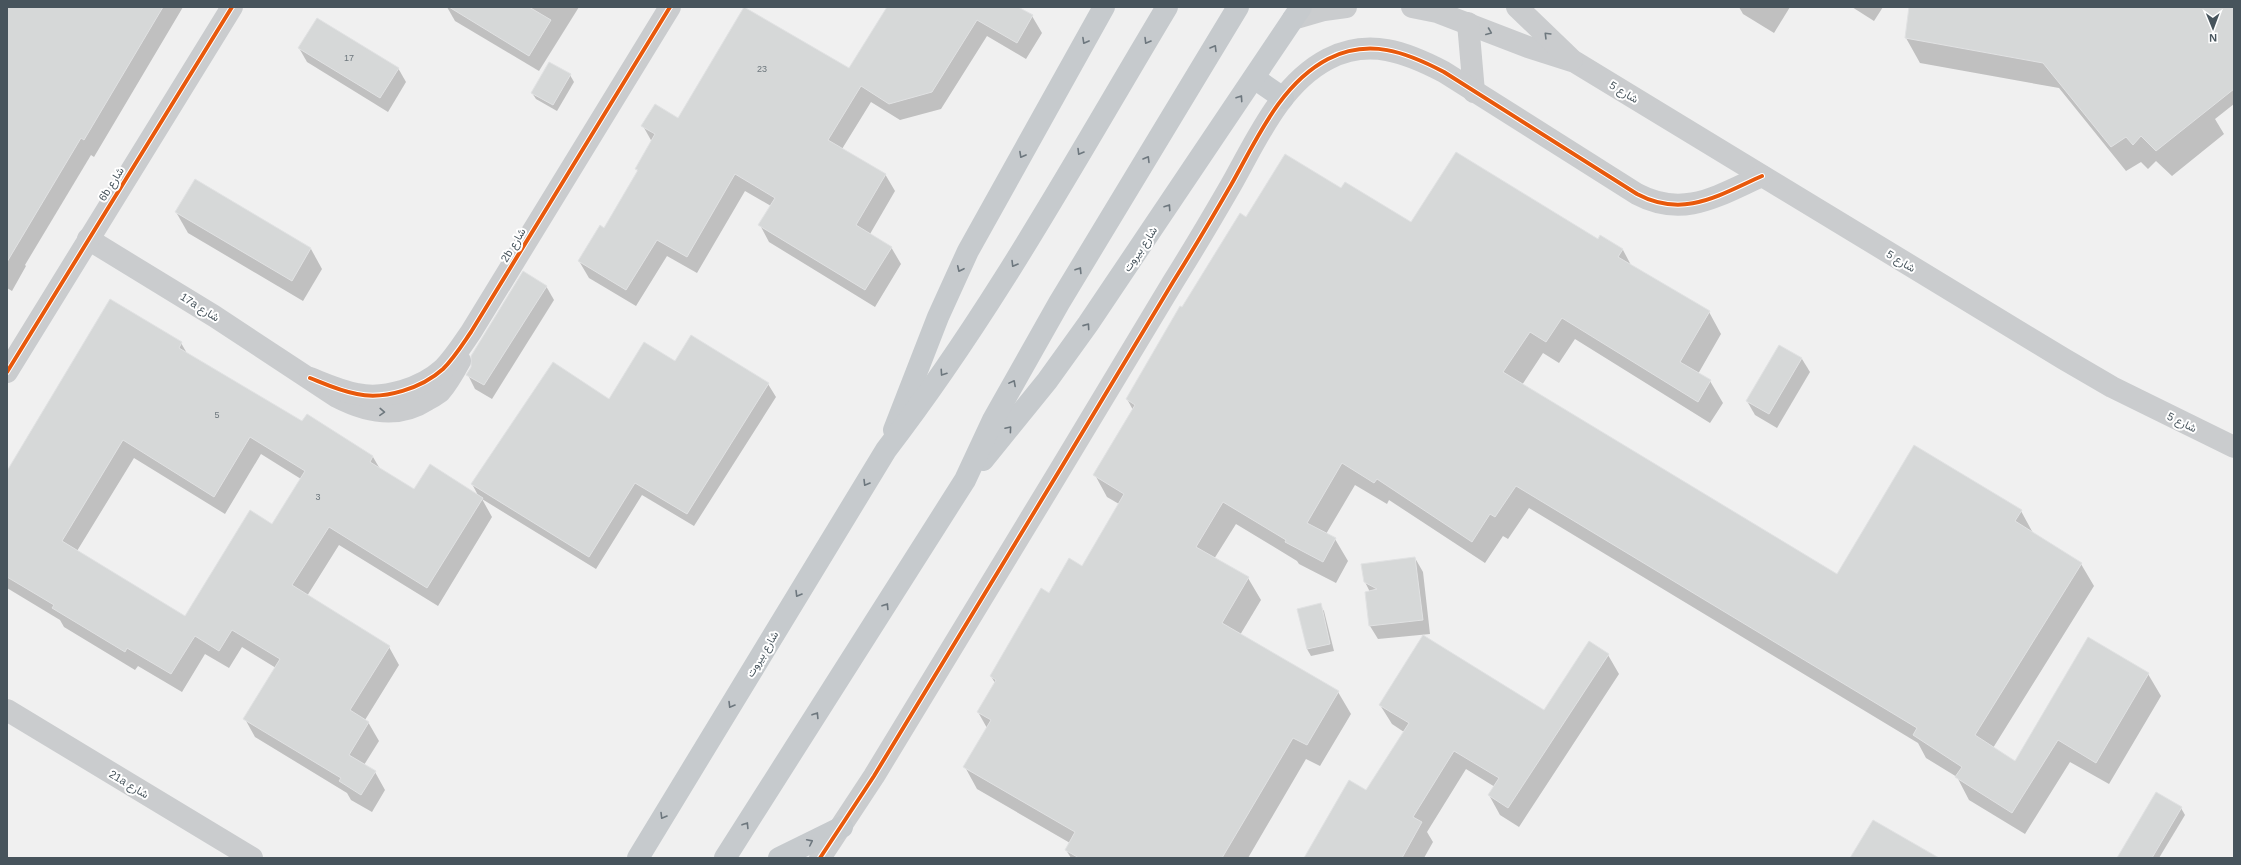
<svg xmlns="http://www.w3.org/2000/svg" width="2241" height="865" viewBox="0 0 2241 865" font-family="Arial,Vazirmatn,sans-serif">
	<rect width="100%" height="100%" fill="#f0f0f0"/>
	<!-- shadow -->
	<g fill="#0003" fill-rule="evenodd">
		<path d="M7,7h176l-89,150 -3,-2 -66,110 1,1 -14,25 -5,-3z"/>
		<path d="M447,7h132l-40,64 -84,-50z"/>
		<path d="M888,7h129l15,9 10,17 -16,26 -39,-23 -46,73 -41,11 -29,-18 -29,47 43,25 10,17 -25,43 21,13 10,17 -26,43 -106,-65 -9,-17 11,-19 -26,-15 -48,82 -30,-17 -31,50 -47,-28 -10,-17 25,-32 34,-57 -2,-3 16,-27 -9,-16 36,-6 170,-51z"/>
		<path d="M1739,7h51l-16,26 -31,-19z"/>
		<path d="M1852,7h31l-9,14z"/>
		<path d="M1910,7h324v97l-19,15 9,15 -52,42 -16,-15 -8,8 -7,-7 -15,9 -67,-83 -139,-25 -14,-25z"/>
		<path d="M299,48l99,20 8,14 -18,30 -81,-50z"/>
		<path d="M570,75l4,7 -17,29 -21,-12 -4,-6z"/>
		<path d="M195,181l116,68 11,20 -19,32 -115,-68 -12,-21z"/>
		<path d="M1341,190l70,34 187,17 3,-4 22,13 9,17 77,45 12,22 -23,40 12,7 13,22 -13,20 -135,-84 -16,24 -16,-10 -21,32 315,190 184,-64 12,22 48,31 13,22 -101,162 22,14 73,-124 60,36 13,22 -52,88 -39,-22 -45,72 -56,-34 -12,-23 -31,-19 -8,-15 -389,-235 -21,31 -5,-3 -18,27 -96,-63 -2,4 -32,-19 -29,49 9,5 13,22 -12,22 -37,-19 -2,-3 -61,-37 -22,35 34,19 13,22 -21,35 98,57 13,22 -31,52 -14,-7 -58,99h-177l-5,-8 4,-7 -93,-54 -12,-22 22,-39 -9,-16 17,-29 -4,-7 58,-82 33,-27 37,-63 -12,-7 -12,-22 38,-65 -6,-11 55,-91 65,-90z"/>
		<path d="M546,286l8,14 -62,99 -17,-10 -7,-14z"/>
		<path d="M181,343l7,12 115,68 4,-8 66,42 7,12 34,22 65,6 -7,-13 203,-122 93,22 8,13 -82,129 -52,-31 -46,74 -114,-70 10,18 -54,89 -99,-61 -32,51 82,51 10,18 -34,55 3,2 11,19 -15,24 11,7 10,18 -13,22 -21,-12 -4,-7 -92,-56 -10,-18 31,-51 -34,-21 -13,21 -24,-14 -23,38 -44,-26 -3,4 -71,-43 -4,-7 -53,-32v-116zM261,454l40,25 -29,46 -87,92 -108,-66 57,-93 91,56z"/>
		<path d="M1780,346l22,13 8,13 -33,56 -22,-13 -8,-14z"/>
		<path d="M1415,558l8,14 7,62 -52,5 -8,-13v-34l-5,-10z"/>
		<path d="M1320,605l4,6 10,40 -23,5 -4,-7 -9,-39z"/>
		<path d="M1608,655l11,19 -100,153 -19,-12 -11,-20 6,-8 -29,-18 -39,63 6,10 -9,16h-119l62,-67 37,-59 -12,-8 -12,-19 164,7z"/>
		<path d="M2181,808l4,7 -26,43h-33z"/>
	</g>
	<!-- building -->
	<g fill="#d6d8d8" stroke="#e1e2e3" fill-rule="evenodd">
		<path d="M7,7h156l-79,133 -3,-2 -74,124z"/>
		<path d="M449,7h80l22,13 -22,36z"/>
		<path d="M744,7l105,61 38,-61h131l15,8 -16,28 -40,-23 -45,72 -43,12 -28,-18 -33,54 58,34 -30,51 36,22 -27,43 -107,-65 17,-27 -40,-24 -48,83 -30,-17 -31,50 -48,-29 22,-36 4,3 34,-58 -3,-1 20,-35 -14,-8 14,-22 23,14z"/>
		<path d="M1909,7h325v82l-78,62 -15,-15 -8,9 -7,-8 -15,10 -68,-84 -138,-25z"/>
		<path d="M317,18l82,50 -19,30 -82,-50z"/>
		<path d="M549,62l22,12 -18,31 -22,-12z"/>
		<path d="M1456,152l142,87 2,-4 23,14 -5,8 92,54 -30,51 31,18 -13,22 -136,-84 -16,24 -16,-10 -27,40 334,202 77,-129 108,65 -7,11 67,42 -107,172 40,26 73,-124 61,36 -53,90 -38,-23 -46,73 -57,-36 7,-10 -49,-32 4,-7 -401,-242 -21,31 -5,-3 -18,28 -95,-63 -3,4 -32,-20 -35,60 29,15 -13,24 -38,-20 1,-2 -63,-38 -27,45 53,30 -27,46 117,68 -32,54 -14,-7 -71,120h-143l-14,-8 10,-18 -112,-65 28,-47 -14,-8 19,-32 -6,-4 51,-88 8,5 20,-35 13,8 42,-72 -31,-19 42,-70 -9,-6 54,-93 2,1 58,-94 6,4 39,-63 56,34 4,-6 66,40z"/>
		<path d="M195,179l116,69 -19,33 -117,-69z"/>
		<path d="M523,271l24,15 -63,99 -18,-10 5,-8v-11z"/>
		<path d="M110,299l72,43 -3,6 123,73 5,-7 66,42 -3,6 44,27 16,-25 53,34 -56,90 -98,-61 -37,58 98,61 -40,64 19,12 -20,33 27,16 -15,24 -22,-14 2,-3 -98,-59 37,-60 -48,-29 -13,21 -24,-15 -24,38 -44,-26 -2,4 -73,-44 2,-3 -47,-28v-106zM250,437l55,34 -33,53 -22,-14 -65,106 -123,-75 61,-101 91,57z"/>
		<path d="M691,335l78,48 -82,131 -52,-31 -46,74 -118,-73 82,-122 56,37 35,-57 31,19z"/>
		<path d="M1779,345l23,13 -33,56 -23,-13z"/>
		<path d="M1415,557l8,63 -54,6 -4,-34 12,-3 -13,-7 -3,-18z"/>
		<path d="M1321,603l9,41 -23,5 -10,-40z"/>
		<path d="M1423,635l121,75 45,-69 20,13 -101,154 -20,-13 11,-17 -45,-27 -41,66 9,5 -20,36h-98l45,-78 17,10 43,-67 -30,-18z"/>
		<path d="M2156,792l26,15 -30,51h-35z"/>
		<path d="M1873,820l66,38h-89z"/>
	</g>
	<g fill="none" stroke-linecap="round" stroke-linejoin="round">
		<!-- minor -->
		<g stroke="#caccce" stroke-width="22">
			<path d="M1412,7l25,5 91,35 47,15 489,297 48,28 122,60"/>
			<path d="M1517,7l55,53"/>
			<path d="M1293,19l31,-9 22,-3"/>
			<path d="M1468,23l6,69"/>
			<path d="M88,239l126,77 123,81c29,15 61,22 90,3 4,-2 9,-5 13,-8 8,-9 14,-20 20,-31"/>
			<path d="M7,372l225,-365"/>
			<path d="M310,378c15,6 30,13 47,16 28,6 65,-6 86,-25 11,-11 19,-24 28,-37l199,-325"/>
			<path d="M7,710l245,148"/>
			<path d="M820,858l54,-82c100,-164 200,-329 299,-494 20,-32 39,-64 58,-97 25,-44 49,-101 97,-126 41,-21 78,-7 116,13l193,122c47,25 82,1 125,-18"/>
		</g>
		<!-- major -->
		<g stroke="#c6cacd" stroke-width="22">
			<path d="M1254,78l29,20"/>
			<path d="M894,430l44,-113 30,-66 136,-244"/>
			<path d="M983,460l64,-79 41,-57 213,-317"/>
			<path d="M638,858l248,-408c107,-139 191,-293 281,-443"/>
			<path d="M725,858l240,-378 28,-60 66,-117 179,-296"/>
			<path d="M779,858l63,-31"/>
		</g>
		<defs>
			<g id="cycleway">
				<path d="M7,372l225,-365"/>
				<path d="M310,378c15,6 30,13 47,16 28,6 65,-6 86,-25 11,-11 19,-24 28,-37l199,-325"/>
				<path d="M820,858l54,-82c100,-164 200,-329 299,-494 20,-32 39,-64 58,-97 25,-44 49,-101 97,-126 41,-21 78,-7 116,13l193,122c47,25 82,1 125,-18"/>
			</g>
		</defs>
		<!-- cycleway casing -->
		<use href="#cycleway" stroke="#fff" stroke-width="6"/>
		<!-- cycleway -->
		<use href="#cycleway" stroke="#e8590c" stroke-width="4"/>
	</g>
	<!-- one-way arrows -->
	<defs><path id="oneway-chevron" d="M-2-3.5L2.5 0L-2 3.5" fill="none" stroke-width="1.6" stroke-linecap="round" stroke-linejoin="round"/></defs>
	<g stroke="#6e787e">
		<use href="#oneway-chevron" transform="translate(1489 32) rotate(22)"/>
		<use href="#oneway-chevron" transform="translate(1547 35) rotate(-135)"/>
		<use href="#oneway-chevron" transform="translate(382 412) rotate(3)"/>
	</g>
	<g stroke="#6d777e">
		<use href="#oneway-chevron" transform="translate(1085 41) rotate(119)"/>
		<use href="#oneway-chevron" transform="translate(1147 41) rotate(121)"/>
		<use href="#oneway-chevron" transform="translate(1214 48) rotate(-59)"/>
		<use href="#oneway-chevron" transform="translate(1240 98) rotate(-56)"/>
		<use href="#oneway-chevron" transform="translate(1080 152) rotate(121)"/>
		<use href="#oneway-chevron" transform="translate(1022 155) rotate(119)"/>
		<use href="#oneway-chevron" transform="translate(1147 159) rotate(-59)"/>
		<use href="#oneway-chevron" transform="translate(1168 207) rotate(-56)"/>
		<use href="#oneway-chevron" transform="translate(1014 264) rotate(121)"/>
		<use href="#oneway-chevron" transform="translate(960 269) rotate(115)"/>
		<use href="#oneway-chevron" transform="translate(1079 270) rotate(-58)"/>
		<use href="#oneway-chevron" transform="translate(1087 326) rotate(-55)"/>
		<use href="#oneway-chevron" transform="translate(943 373) rotate(124)"/>
		<use href="#oneway-chevron" transform="translate(1013 383) rotate(-62)"/>
		<use href="#oneway-chevron" transform="translate(1009 429) rotate(-50)"/>
		<use href="#oneway-chevron" transform="translate(866 483) rotate(121)"/>
		<use href="#oneway-chevron" transform="translate(798 594) rotate(121)"/>
		<use href="#oneway-chevron" transform="translate(886 606) rotate(-58)"/>
		<use href="#oneway-chevron" transform="translate(731 705) rotate(121)"/>
		<use href="#oneway-chevron" transform="translate(816 715) rotate(-58)"/>
		<use href="#oneway-chevron" transform="translate(663 816) rotate(121)"/>
		<use href="#oneway-chevron" transform="translate(746 825) rotate(-58)"/>
		<use href="#oneway-chevron" transform="translate(810 842) rotate(-26)"/>
	</g>
	<g text-anchor="middle" stroke-width="4" stroke-linejoin="round" paint-order="stroke">
		<!-- number labels -->
		<g font-size="9" fill="#6c767c">
			<text x="349" y="61">17</text>
			<text x="762" y="72">23</text>
			<text x="217" y="418">5</text>
			<text x="318" y="500">3</text>
		</g>
		<!-- street labels -->
		<g font-size="11" fill="#47545c" stroke="#fff">
			<text transform="translate(1624 92) rotate(31)" y="4">شارع 5</text>
			<text transform="translate(111 184) rotate(-58)" y="4">6b شارع</text>
			<text transform="translate(513 245) rotate(-59)" y="4">2b شارع</text>
			<text transform="translate(1140 249) rotate(-56)" y="4">شارع بيروت</text>
			<text transform="translate(1901 261) rotate(31)" y="4">شارع 5</text>
			<text transform="translate(200 307) rotate(32)" y="4">17a شارع</text>
			<text transform="translate(2182 422) rotate(26)" y="4">شارع 5</text>
			<text transform="translate(762 654) rotate(-59)" y="4">شارع بيروت</text>
			<text transform="translate(129 784) rotate(31)" y="4">21a شارع</text>
		</g>
	</g>
	<!-- border -->
	<rect width="2241" height="865" fill="none" stroke="#47545c" stroke-width="16"/>
	<!-- north arrow -->
	<g transform="translate(2213 28) rotate(179)" stroke="#ffffff" stroke-width="3" paint-order="stroke">
	<path d="M0-3L7 15L0 10L-7 15Z" fill="#47545c"/>
	<text y="-6" font-size="11" font-weight="bold" text-anchor="middle" fill="#47545c">N</text>
	</g>
</svg>
